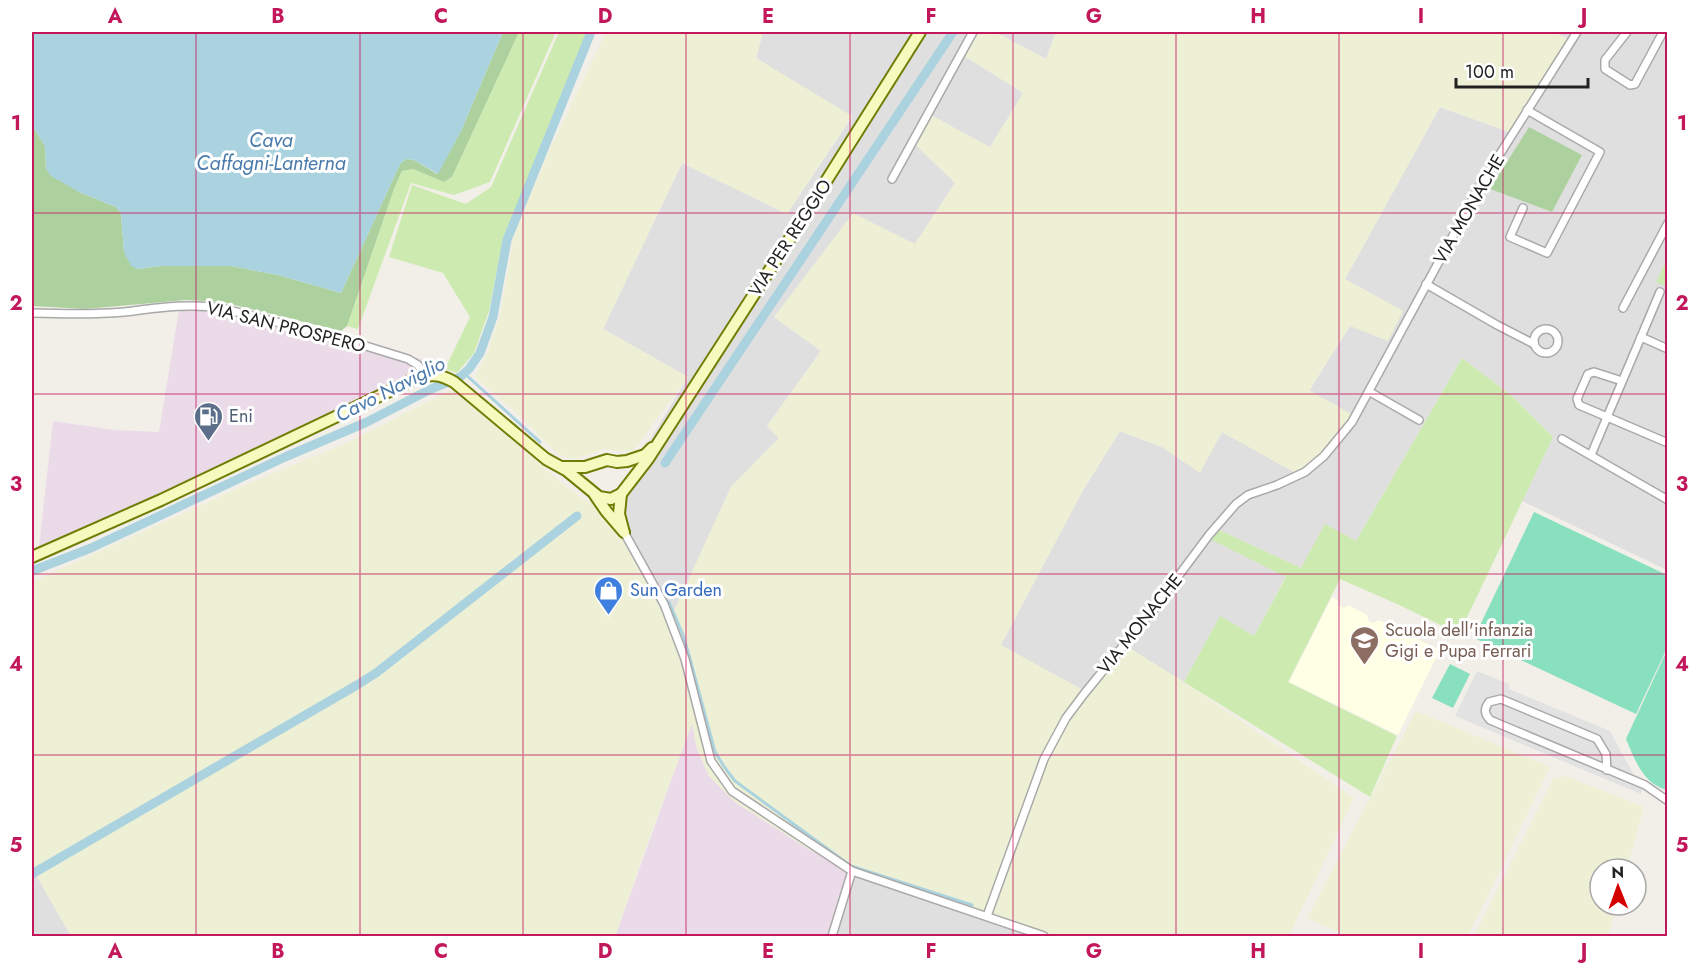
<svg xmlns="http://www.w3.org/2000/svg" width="1699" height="968" viewBox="0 0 1699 968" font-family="Jost,sans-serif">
	<rect width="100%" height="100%" fill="#f2efe9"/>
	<!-- residential -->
	<g fill="#e0dfdf">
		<path d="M763,32h207l-9,22 63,39 -34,54 -74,-2 39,38 -40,61 -141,73 47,34 -54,75 12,12 -48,49 -63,138 -53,-120 3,-12 70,-116 -85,-48 79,-166 105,51 65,-97 -96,-59z"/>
		<path d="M995,32h61l-10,27z"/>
		<path d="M1554,32h113v538l-145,-69 31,-64 -41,-41 -50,-38 -106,183 -55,27 -84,-39 -6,10 75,37 -32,60 -34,-19 -36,65 -63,-39 -38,47 -83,-44 82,-154 38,-61 42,16 37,25 23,-40 72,40 15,-81 41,-65 52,-15 -57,-32 95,-172 72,26 56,-94z"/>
		<path d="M32,868l39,68h-39z"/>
		<path d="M853,869l186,67h-208z"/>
	</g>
	<!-- industrial -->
	<g fill="#ebdbe8">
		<path d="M179,310h25l29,5 125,32 2,-5 71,20 -23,14 -147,72 -145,67 -77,31 14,-125 61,9 45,2z"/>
		<path d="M692,722l5,27 12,27 26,26 75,48 43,19 -23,67h-209l-5,-2z"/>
	</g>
	<!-- education -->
	<path fill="#ffffe5" d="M1332,597l6,3 -1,5 7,3 4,-3 19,10 2,6 4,2 6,-3 61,30 -42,85 -109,-53z"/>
	<!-- farmland -->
	<g fill="#eef0d5">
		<path d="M606,32h157l-7,26 96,58 -65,98 -105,-51 -79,166 85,48 -54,73 -8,2 -21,-3 -30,10 -16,-4 -45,-44 -39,-34 13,-26 12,-35 14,-82 37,-87z"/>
		<path d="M970,32h25l51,27 10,-27h498l14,7 -56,94 -72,-26 -95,172 58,32 -15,30 -38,-15 -41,64 44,25 -21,28 -21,21 -17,8 -72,-40 -22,41 -38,-26 -42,-16 -38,61 -81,153 82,45 38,-47 63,39 170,116 -65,138h-250l-195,-71 -34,-15 -75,-48 -26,-26 -12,-27 -5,-25 -46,123 -30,87 5,2h-550l-39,-68v-286l220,-100 92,-38 107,-54 8,3 105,92 22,16 19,5 63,118 63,-137 48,-49 -12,-12 54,-75 -47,-34 79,-104 62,31 40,-61 -39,-38 15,-30 59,32 33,-54 -62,-39z"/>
		<path d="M1416,711l134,56 -82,169h-120l-41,-18z"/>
		<path d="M1563,775l81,32 -17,62h-27v36h17l-9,31h-134l80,-159 6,3z"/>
	</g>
	<!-- grass -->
	<g fill="#cdebb0">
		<path d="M519,32h37l-66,150 -36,13 -43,-12 -53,146 -11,-3 47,-137 8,-18 11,-2 31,13 8,-5z"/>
		<path d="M559,32h30l-86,206 -14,73 -15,42 -17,20 -12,-4 25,-52 -27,-44 -54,-16 23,-72 54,19 25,-17z"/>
		<path d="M1664,265l3,2v20l-11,-5z"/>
		<path d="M1462,358l50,38 41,41 -94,197 -62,-30 -57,-25 -52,103 109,54 -27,61 -186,-115 36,-66 34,20 32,-59 -76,-38 7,-10 84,39 24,-44 31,17z"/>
	</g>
	<!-- forest -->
	<g fill="#add19e">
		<path d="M503,32h16l-67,145 -8,5 -31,-13 -11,2 -8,18 -47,137 -6,5 -119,-29 -36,-2 -101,9 -53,-3v-181l13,21 1,23 33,23 37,15 5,6 3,39 14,17 23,-3h70l47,9 63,18 59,-129 6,-5 8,1 23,14 24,-43z"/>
		<path d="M1529,127l53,28 -30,57 -62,-23z"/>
	</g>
	<!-- pitch -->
	<g fill="#88e0be">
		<path d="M1534,512l133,63v73l-31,66 -162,-76z"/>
		<path d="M1667,650l1,140h-1c-24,-6 -32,-30 -41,-51z"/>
		<path d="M1450,664l20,10 -17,34 -21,-10z"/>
	</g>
	<!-- parking -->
	<path fill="#e2e2e2" d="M1477,671l32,13v5l101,42 32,59 -1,4 -186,-78z"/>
	<!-- water -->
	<path fill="#aad3df" d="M32,32h471l-42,99 -23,43 -24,-14 -8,-1 -6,5 -59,129 -63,-18 -47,-9h-70l-23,3 -7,-3 -7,-14 -3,-39 -5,-6 -37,-15 -28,-16 -5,-7 -1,-23 -13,-21z"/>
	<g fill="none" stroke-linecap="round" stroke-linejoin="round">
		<!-- stream -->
		<g stroke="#aad3df" stroke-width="3">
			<path d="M464,373l76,69"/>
			<path d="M669,602l14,33 6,20 26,97 10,16 10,13 116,85 121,39"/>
		</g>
		<!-- canal -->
		<g stroke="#aad3df" stroke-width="9">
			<path d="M665,463l288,-431"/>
			<path d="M32,571l59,-23 194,-91 82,-35 62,-32 31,-13 9,-8 11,-16 13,-36 14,-77 84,-208"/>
			<path d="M32,874l325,-189 19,-12 201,-157"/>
		</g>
		<defs>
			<g id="street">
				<path d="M1627,32l-22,28v9l25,16 5,-1 28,-52"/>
				<path d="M892,179l81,-147"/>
				<path d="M1523,208l-13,29 37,16 53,-101 -73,-42"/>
				<path d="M1426,284l71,41 37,19"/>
				<path d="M1623,308l45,-85"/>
				<path d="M32,313c31,1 61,2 92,-1 33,-4 64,-9 97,-4l119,30 68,21 10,6 6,10"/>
				<circle cx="1546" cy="341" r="12"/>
				<path d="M1641,337l19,-45"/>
				<path d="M1622,381l-28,-9 -6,2 -11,25 2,6 89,38"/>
				<path d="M1370,392l49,28"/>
				<path d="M1562,439l106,61"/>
				<path d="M1591,455l50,-118 27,12"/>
				<path d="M624,532l40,72 21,55 26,102 21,30 120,80 192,65"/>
				<path d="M1607,770l-1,-16 -9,-15 -96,-40 -12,3c-5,7 -5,11 1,18l155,65 23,16"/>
				<path d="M987,916l57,-157 22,-41 18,-24 75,-92 50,-67 27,-31 12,-9 29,-10 28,-13 19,-16 28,-34 129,-238 96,-152"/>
				<path d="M832,936l20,-65"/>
			</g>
			<g id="secondary">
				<path d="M562,467h23l22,-7 10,2 10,-1 18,-6 7,-7"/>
				<path d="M621,494l-2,20 4,15"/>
				<path d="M595,495l11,16 18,21"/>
				<path d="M32,557l129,-57 254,-121c15,-6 25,-5 39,3l92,77 20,11 33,27 12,2 10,-5 27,-35 141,-219 131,-208"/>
			</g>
		</defs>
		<!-- street casing -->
		<use href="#street" stroke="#a9a9a9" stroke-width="10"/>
		<!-- secondary casing -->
		<use href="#secondary" stroke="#707d05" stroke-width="14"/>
		<!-- street -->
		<use href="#street" stroke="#fff" stroke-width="7"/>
		<!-- secondary -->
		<use href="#secondary" stroke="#f7fabf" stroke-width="10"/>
	</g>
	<!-- grid -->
	<path fill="none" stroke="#c2185b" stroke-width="1.5" stroke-opacity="0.55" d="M196,32v904M360,32v904M523,32v904M686,32v904M850,32v904M1013,32v904M1176,32v904M1339,32v904M1503,32v904M32,213h1636M32,394h1636M32,574h1636M32,755h1636"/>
	<!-- icons -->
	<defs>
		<symbol id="fuel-pin" viewBox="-11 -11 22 30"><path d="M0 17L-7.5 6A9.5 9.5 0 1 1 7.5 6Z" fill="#5c6f8a" stroke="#fff"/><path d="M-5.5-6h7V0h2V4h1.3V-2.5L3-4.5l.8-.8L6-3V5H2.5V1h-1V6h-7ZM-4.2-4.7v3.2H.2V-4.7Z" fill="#fff"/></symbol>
		<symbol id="shop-pin" viewBox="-11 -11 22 30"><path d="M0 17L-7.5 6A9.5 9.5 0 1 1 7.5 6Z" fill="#3f7fe0" stroke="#fff"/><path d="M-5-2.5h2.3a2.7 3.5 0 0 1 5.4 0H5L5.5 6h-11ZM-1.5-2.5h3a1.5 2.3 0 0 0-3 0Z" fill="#fff"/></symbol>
		<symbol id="school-pin" viewBox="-11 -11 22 30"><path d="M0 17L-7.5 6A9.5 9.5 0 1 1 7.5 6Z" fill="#8d6e63" stroke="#fff"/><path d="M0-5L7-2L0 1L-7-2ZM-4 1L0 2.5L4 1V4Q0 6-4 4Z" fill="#fff"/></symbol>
	</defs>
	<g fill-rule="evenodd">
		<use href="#fuel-pin" x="192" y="400" width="33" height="45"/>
		<use href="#shop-pin" x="592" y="574" width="33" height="45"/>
		<use href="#school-pin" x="1348" y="624" width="33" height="45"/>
	</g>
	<g text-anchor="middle" stroke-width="6" stroke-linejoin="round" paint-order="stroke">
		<!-- street labels -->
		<g font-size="18" fill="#222" stroke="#fff">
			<text transform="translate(1469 209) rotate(-60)" y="6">VIA MONACHE</text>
			<text transform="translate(790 238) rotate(-57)" y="6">VIA PER REGGIO</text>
			<text transform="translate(286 327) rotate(14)" y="6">VIA SAN PROSPERO</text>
			<text transform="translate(1140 624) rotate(-51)" y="6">VIA MONACHE</text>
		</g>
		<!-- service labels -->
		<g font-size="18" fill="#4e5e75" stroke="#fff" text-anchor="start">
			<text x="229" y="422">Eni</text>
		</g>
		<!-- shop labels -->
		<g font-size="18" fill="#366cbe" stroke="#fff" text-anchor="start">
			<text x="630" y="596">Sun Garden</text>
		</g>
		<!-- education labels -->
		<g font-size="18" fill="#785e54" stroke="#fff" text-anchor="start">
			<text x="1385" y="636">Scuola dell'infanzia<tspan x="1385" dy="21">Gigi e Pupa Ferrari</tspan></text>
		</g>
		<!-- water labels -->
		<g font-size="20" font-style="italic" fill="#4a7aab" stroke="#fff">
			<text x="271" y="147">Cava<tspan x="271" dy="23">Caffagni-Lanterna</tspan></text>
			<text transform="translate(390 389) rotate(-27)" y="7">Cavo Naviglio</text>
		</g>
	</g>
	<!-- border -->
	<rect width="1699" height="968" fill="none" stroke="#ffffff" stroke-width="66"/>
	<!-- north arrow -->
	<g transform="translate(1618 887) rotate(359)"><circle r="28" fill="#ffffff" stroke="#a7a7a7" stroke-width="1.5"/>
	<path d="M0-4.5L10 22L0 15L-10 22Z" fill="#d40000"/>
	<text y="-9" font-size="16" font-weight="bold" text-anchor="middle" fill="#222222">N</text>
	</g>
	<!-- scale -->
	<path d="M1456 78v9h132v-9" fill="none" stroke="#222222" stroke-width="3"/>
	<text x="1465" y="78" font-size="18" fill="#222222" stroke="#ffffff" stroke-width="4.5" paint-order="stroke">100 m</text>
	<rect x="33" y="33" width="1633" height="902" fill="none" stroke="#c2185b" stroke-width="2"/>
	<g font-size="20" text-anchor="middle" font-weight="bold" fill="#c2185b">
		<text x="115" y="23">A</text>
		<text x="278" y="23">B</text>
		<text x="441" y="23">C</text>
		<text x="605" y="23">D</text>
		<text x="768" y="23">E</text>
		<text x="931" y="23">F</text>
		<text x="1094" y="23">G</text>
		<text x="1258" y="23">H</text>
		<text x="1421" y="23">I</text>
		<text x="1584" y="23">J</text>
		<text x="16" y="130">1</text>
		<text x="1682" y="130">1</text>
		<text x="16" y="310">2</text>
		<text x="1682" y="310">2</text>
		<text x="16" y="491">3</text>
		<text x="1682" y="491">3</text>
		<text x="16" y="671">4</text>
		<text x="1682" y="671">4</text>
		<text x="16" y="852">5</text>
		<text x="1682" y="852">5</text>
		<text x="115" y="958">A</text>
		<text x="278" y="958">B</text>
		<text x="441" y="958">C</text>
		<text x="605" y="958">D</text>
		<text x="768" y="958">E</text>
		<text x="931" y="958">F</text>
		<text x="1094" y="958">G</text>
		<text x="1258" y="958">H</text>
		<text x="1421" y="958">I</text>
		<text x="1584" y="958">J</text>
	</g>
</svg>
